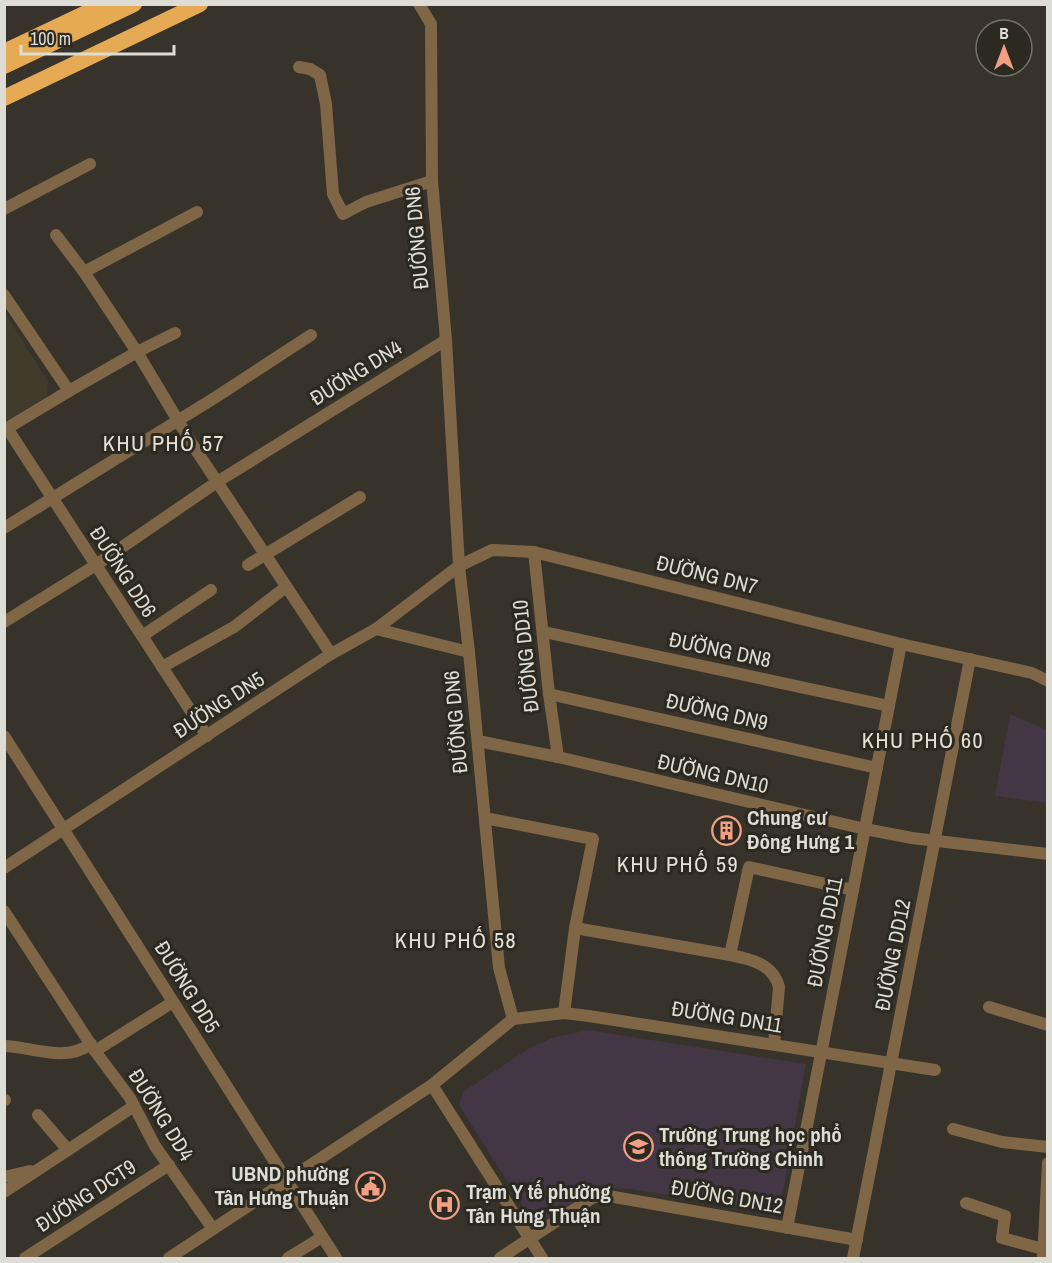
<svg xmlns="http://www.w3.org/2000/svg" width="1052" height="1263" viewBox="0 0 1052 1263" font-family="'Archivo Narrow',sans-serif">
	<rect width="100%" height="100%" fill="#37332a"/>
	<!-- built -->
	<path fill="#403b2b" d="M5,312l43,70 -1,14 -42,26z"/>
	<!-- education -->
	<g fill="#433645">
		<path d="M1010,714l37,16v73l-52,-7z"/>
		<path d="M588,1030l218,34 -27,149 -148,-24 -21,-1 -13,3 -52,33 -12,-2 -74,-117 4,-13 65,-43 24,-11z"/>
	</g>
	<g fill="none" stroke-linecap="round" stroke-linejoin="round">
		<!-- minor -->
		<g stroke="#7f6647" stroke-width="12">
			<path d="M419,4l12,20 1,157 14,159 13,226 10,86 30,316 14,51"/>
			<path d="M299,67l11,2 10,6 6,29 7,90 10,20 23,-12 66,-21"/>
			<path d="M4,209l86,-45"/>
			<path d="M56,235l28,37 53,80 55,92 139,210"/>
			<path d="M84,272l113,-60"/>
			<path d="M4,295l65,96 -65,39"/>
			<path d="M69,391l68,-39 38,-19"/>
			<path d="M7,428l200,308"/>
			<path d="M4,528l212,-131 95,-62"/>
			<path d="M534,552l15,142 9,63"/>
			<path d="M248,565l112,-68"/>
			<path d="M4,622l92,-57 121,-83 229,-142"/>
			<path d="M376,629l93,23"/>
			<path d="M544,632l345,74"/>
			<path d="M142,636l69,-46"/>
			<path d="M162,667l72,-40 52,-40"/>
			<path d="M549,694l328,74"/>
			<path d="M4,736l332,522"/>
			<path d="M478,741l80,16 307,72 47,9 136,16"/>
			<path d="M485,818l108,21 -18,89 -11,85"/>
			<path d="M4,868l327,-214 45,-25 83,-63 33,-16 42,2 367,92 131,29 16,8"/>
			<path d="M4,911l91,140 35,47 25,48 58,83"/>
			<path d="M575,928l155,27 19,-88 104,23"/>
			<path d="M730,955c21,4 43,9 49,32l-5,57"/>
			<path d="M989,1007l59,18"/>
			<path d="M513,1019l51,-6 25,3 346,54"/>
			<path d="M4,1046c30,1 60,17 87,-2"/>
			<path d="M95,1051l78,-49"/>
			<path d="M432,1085l110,173"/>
			<path d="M4,1100h1"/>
			<path d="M953,1129l49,13 46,5"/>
			<path d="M68,1150l66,-44"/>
			<path d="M4,1177l26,-6"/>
			<path d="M4,1192l64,-42 -30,-35"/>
			<path d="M966,1203l39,13 -3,22 41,11"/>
			<path d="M787,1228l114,-584"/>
			<path d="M25,1258l144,-93"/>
			<path d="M169,1258l263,-173 81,-66"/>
			<path d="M288,1258l34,-21"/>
			<path d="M500,1258l92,-60 11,-3 254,45"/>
			<path d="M853,1258l117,-599"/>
			<path d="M1043,1258l5,-95"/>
		</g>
		<!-- highway -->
		<g stroke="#e6aa55" stroke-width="16">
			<path d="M4,52l101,-48"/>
			<path d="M4,66l130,-62"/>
			<path d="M4,98l196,-94"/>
		</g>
	</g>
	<!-- icons -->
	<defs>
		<symbol id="building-ring" viewBox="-11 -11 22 22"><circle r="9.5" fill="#2c2920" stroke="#f39f84" stroke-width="1.5"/><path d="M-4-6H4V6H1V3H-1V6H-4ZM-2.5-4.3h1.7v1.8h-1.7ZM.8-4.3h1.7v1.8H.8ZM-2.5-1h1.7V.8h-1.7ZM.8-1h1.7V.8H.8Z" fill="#f39f84"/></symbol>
		<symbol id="school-ring" viewBox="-11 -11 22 22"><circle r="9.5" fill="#2c2920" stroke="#f39f84" stroke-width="1.5"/><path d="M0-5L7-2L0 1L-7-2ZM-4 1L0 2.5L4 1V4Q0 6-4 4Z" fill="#f39f84"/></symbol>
		<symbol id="civic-ring" viewBox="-11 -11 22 22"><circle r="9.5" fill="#2c2920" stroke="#f39f84" stroke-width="1.5"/><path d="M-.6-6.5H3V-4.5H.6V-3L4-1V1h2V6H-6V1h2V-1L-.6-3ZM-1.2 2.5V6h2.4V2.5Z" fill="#f39f84"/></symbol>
		<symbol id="hospital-ring" viewBox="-11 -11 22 22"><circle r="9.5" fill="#2c2920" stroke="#f39f84" stroke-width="1.5"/><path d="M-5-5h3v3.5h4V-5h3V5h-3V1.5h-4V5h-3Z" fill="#f39f84"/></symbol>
	</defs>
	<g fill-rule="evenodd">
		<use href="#building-ring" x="710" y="814" width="33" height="33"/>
		<use href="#school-ring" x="622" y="1130" width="33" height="33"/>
		<use href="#civic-ring" x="354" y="1170" width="33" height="33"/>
		<use href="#hospital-ring" x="428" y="1188" width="33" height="33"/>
	</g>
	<g text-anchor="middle" stroke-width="6" stroke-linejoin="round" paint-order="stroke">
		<!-- street labels -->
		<g font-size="21" fill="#dddcd5" stroke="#2c2920">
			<text transform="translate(417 238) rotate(-95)" y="7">ĐƯỜNG DN6</text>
			<text transform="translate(356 373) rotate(-32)" y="7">ĐƯỜNG DN4</text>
			<text transform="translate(123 572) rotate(57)" y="7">ĐƯỜNG DD6</text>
			<text transform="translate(707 575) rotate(14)" y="7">ĐƯỜNG DN7</text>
			<text transform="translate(720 650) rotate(12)" y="7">ĐƯỜNG DN8</text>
			<text transform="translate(526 656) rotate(-96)" y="7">ĐƯỜNG DD10</text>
			<text transform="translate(219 705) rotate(-33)" y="7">ĐƯỜNG DN5</text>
			<text transform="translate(717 712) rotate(13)" y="7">ĐƯỜNG DN9</text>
			<text transform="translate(456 722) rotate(-95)" y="7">ĐƯỜNG DN6</text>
			<text transform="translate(713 774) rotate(13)" y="7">ĐƯỜNG DN10</text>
			<text transform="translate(825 932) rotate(-79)" y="7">ĐƯỜNG DD11</text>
			<text transform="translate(893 955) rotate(-79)" y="7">ĐƯỜNG DD12</text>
			<text transform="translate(187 987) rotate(58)" y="7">ĐƯỜNG DD5</text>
			<text transform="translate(727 1017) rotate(9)" y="7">ĐƯỜNG DN11</text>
			<text transform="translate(161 1115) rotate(58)" y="7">ĐƯỜNG DD4</text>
			<text transform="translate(86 1196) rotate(-33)" y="7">ĐƯỜNG DCT9</text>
			<text transform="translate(727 1197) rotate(10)" y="7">ĐƯỜNG DN12</text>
		</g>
		<!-- poi labels -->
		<g font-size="21" font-weight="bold" fill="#dddcd5" stroke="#2c2920" text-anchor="start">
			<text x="747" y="825">Chung cư<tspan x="747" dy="24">Đông Hưng 1</tspan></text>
			<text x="659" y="1142">Trường Trung học phổ<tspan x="659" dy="24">thông Trường Chinh</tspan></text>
			<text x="349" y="1181" text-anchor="end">UBND phường<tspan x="349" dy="24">Tân Hưng Thuận</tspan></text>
			<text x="466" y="1199">Trạm Y tế phường<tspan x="466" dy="24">Tân Hưng Thuận</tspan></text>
		</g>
		<!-- neighbourhood labels -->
		<g font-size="22" letter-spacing="1.5" fill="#e5e1d5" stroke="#2c2920">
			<text x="164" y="451">KHU PHỐ 57</text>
			<text x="923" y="748">KHU PHỐ 60</text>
			<text x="678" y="872">KHU PHỐ 59</text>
			<text x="456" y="948">KHU PHỐ 58</text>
		</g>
	</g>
	<!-- border -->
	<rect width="1052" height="1263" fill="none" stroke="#dddcd5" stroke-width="12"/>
	<!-- north arrow -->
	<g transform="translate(1004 48)"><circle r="28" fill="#2c2920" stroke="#737168" stroke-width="1.5"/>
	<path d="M0-4.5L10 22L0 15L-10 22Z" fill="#f39f84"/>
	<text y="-9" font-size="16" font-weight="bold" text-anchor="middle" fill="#dddcd5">B</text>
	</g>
	<!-- scale -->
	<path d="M21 45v9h153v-9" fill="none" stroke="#dddcd5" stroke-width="3"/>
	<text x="30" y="45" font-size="18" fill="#dddcd5" stroke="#2c2920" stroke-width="4.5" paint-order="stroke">100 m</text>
</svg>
